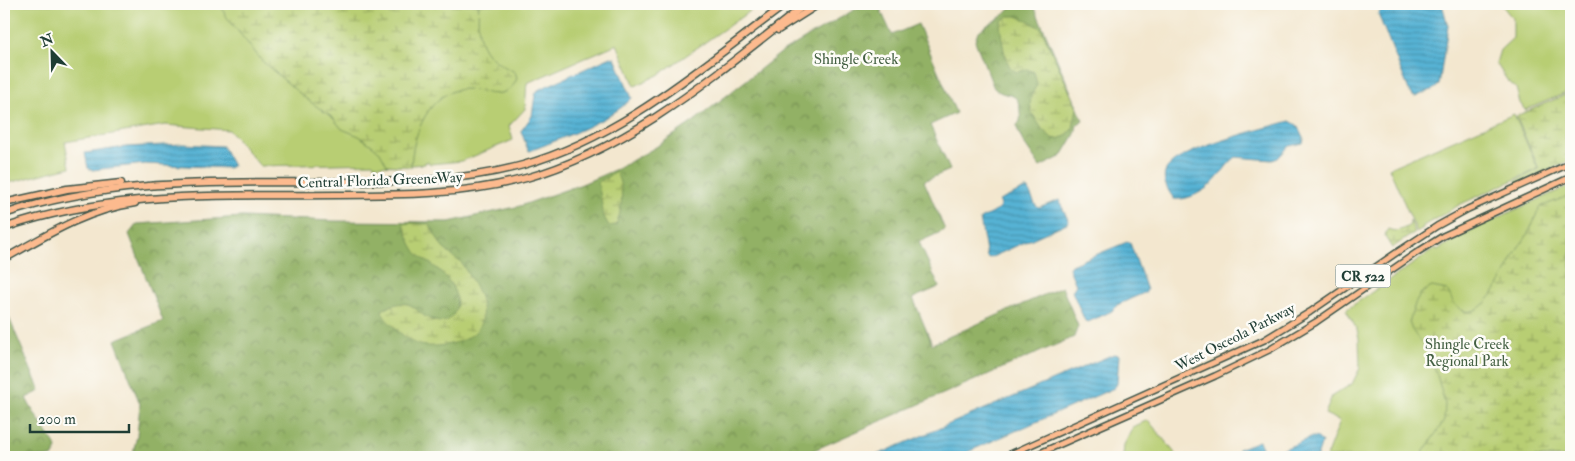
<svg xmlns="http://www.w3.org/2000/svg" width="1575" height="461" viewBox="0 0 1575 461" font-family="'IM FELL Double Pica',serif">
	<defs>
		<pattern id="forest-crowns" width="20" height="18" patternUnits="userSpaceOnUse" patternTransform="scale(1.25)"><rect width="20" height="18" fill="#92b165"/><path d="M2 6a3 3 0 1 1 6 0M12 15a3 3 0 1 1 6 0" fill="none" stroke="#779154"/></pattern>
		<pattern id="wetland-marsh" width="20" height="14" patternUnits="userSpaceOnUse" patternTransform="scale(1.25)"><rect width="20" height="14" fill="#b8ce73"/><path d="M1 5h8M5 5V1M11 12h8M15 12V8" fill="none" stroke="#95a85f"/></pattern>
		<pattern id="water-rules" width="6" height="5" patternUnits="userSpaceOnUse" patternTransform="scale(1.25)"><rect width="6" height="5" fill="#56b2d4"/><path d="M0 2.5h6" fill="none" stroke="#4792ad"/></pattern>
	</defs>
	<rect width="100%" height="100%" fill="#fdfcf7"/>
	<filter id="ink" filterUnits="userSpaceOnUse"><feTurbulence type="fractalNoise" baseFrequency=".02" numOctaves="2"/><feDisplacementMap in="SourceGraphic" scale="10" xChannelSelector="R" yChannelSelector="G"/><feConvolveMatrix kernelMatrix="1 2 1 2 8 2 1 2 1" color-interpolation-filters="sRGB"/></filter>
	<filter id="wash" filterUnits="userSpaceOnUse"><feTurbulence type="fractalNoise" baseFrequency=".0096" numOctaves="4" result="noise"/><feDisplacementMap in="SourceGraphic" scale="20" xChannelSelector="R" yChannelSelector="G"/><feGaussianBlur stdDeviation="1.12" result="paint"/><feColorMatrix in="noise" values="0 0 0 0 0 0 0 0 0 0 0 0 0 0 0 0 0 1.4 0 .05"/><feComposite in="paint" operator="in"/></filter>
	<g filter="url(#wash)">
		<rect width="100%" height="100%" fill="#f3e7cf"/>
		<!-- green -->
		<g fill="#b8ce73" stroke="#6c8654">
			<path d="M4,4h756l-102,71 -23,11 -18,-42 -90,39 -2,26 -16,17 4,14 -51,21 -32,3 -1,-2h-4v2l-24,2 -27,-1 -1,-2 -113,3 -31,-36 -64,-5 -100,17 5,25 -66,17z"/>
			<path d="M1501,4h70v87l-46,19 -5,-7 -4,-15 -9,-8 -11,-17 4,-13 13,-12v-19z"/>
			<path d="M1514,114l24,55 -77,35 -38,22v2l-6,4 -28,-64z"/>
			<path d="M1571,185v272h-245l14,-36 -15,-7 7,-18 20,-12 8,-16 -1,-30 -2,-8 -11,-20 90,-62 1,2 40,-23z"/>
			<path d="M1148,420l30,37h-55l1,-12 9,-18z"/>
		</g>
		<!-- forest -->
		<g fill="url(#forest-crowns)" stroke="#58774c">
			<path d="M864,4h14l14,31 26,-11 38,89 -26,12 20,45 -26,11 21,49 -26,12 20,45 -26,11 19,46 130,-57 16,39 -4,11 -276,120h-666l5,-21 3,-32 -25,-64 48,-19 -34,-87 8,-10 105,-7 91,4 116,1 71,-16 62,-22 37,-16 37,-21 37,-25 89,-70z"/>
			<path d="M1014,4h19l50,116 -6,5 -2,9 -13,22 -22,11 -17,-25 -7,-16c6,-5 4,-8 4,-15 -2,-23 -13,-11 -26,-23l-19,-47 3,-9c12,-11 27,-14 36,-28z"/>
			<path d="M4,306l36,85 -14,7c9,19 22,33 31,51l-5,8h-48z"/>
		</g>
		<!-- wetland -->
		<g fill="url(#wetland-marsh)" stroke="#6c8654">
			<path d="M221,4h258c-3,36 1,52 36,68l2,6c-3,8 -8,13 -16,15 -12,3 -23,-4 -35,-4 -37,0 -54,47 -55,78l-24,-2 -7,-13 -7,-6 -14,-10 -17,-7 -9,-11 -28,-20 -43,-37 -37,-46z"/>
			<path d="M1009,16h7l11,4 14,8 36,80 -4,20 -7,8 -9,3 -5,-1 -10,-9 -10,-16 -2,-6 1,-11 6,-12 -3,-12 -7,-3c-4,1 -8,4 -12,2 -11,-4 -13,-34 -15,-46l2,-5z"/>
			<path d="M1570,93l1,67 -53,24 -2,-3 23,-12 -23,-53z"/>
			<path d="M616,172c8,16 7,36 0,53l-7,1 -5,-9 -6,-35z"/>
			<path d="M1571,195v262h-151l24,-36 1,-17 -8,-29 -8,-21 -17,-24 -3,-8 6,-18 6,-11 11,-6 15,3c5,7 5,15 13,19 26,15 49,-45 58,-61 3,-5 7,-8 9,-13 5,-8 8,-19 13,-28z"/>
			<path d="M1410,220l5,12 -23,16 -7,-11 1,-5 2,-3c9,4 15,0 22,-4z"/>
			<path d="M413,223l16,1 14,24 14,12h3c6,12 16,25 20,37 3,9 4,21 -1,30 -8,16 -43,22 -59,18 -11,-3 -20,-12 -28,-20 -5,-5 -9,-8 -10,-15 36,-19 30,8 58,12 6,0 10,-3 13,-7 10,-14 -2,-34 -13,-44 -8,-7 -17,-11 -24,-19 -6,-9 -9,-18 -13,-28z"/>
		</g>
		<!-- water -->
		<g fill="url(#water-rules)" stroke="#3a7884">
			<path d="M1387,4h55l6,22 -9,59 -5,4 -19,8 -4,-2 -33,-81z"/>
			<path d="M611,57l4,1 17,40c-20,22 -75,42 -102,53l-2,-1 -7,-19 11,-15 3,-21 3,-5z"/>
			<path d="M1290,121l7,4 7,14 -1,4 -14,3 -11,12 -6,2 -36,-3c-10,8 -10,11 -18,20 -9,12 -29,24 -44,22 -6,-9 -13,-18 -8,-29 9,-20 100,-42 124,-49z"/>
			<path d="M183,144l39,2 11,20 -5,2 -83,-4 -53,6 -4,-2 -3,-15 41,-6z"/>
			<path d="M1025,189h3l8,17 3,2 20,-8 10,22 -79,36 -3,-1 -7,-38 18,-9 2,-3 -1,-6z"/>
			<path d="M1127,242l3,1 17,47 -1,2 -29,13 -5,6 -24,11 -3,-1 -13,-30 4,-6 -7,-17 2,-3z"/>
			<path d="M1114,354l5,1 -2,29 -3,4 -158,69h-84z"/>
			<path d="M1312,437l6,1 4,4 -5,15h-75l-4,-8 21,-8 6,13 3,2z"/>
		</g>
	</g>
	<g filter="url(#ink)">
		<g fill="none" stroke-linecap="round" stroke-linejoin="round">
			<defs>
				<g id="primary">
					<path d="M1004,457l260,-117 46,-28 86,-59 41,-27 31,-17 103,-46"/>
					<path d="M1031,457l184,-81 54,-26 47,-28 100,-69 27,-17 128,-59"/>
				</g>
				<g id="motorway">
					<path d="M778,30l41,-26"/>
					<path d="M4,203l63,-14 54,-6"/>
					<path d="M4,214c110,-37 218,-31 332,-32 63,0 126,0 187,-17 102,-29 180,-100 263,-161"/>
					<path d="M4,228c111,-38 218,-32 333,-33 64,0 127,0 189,-17 107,-30 194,-107 280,-174"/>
					<path d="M4,259c41,-23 82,-49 131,-56"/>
				</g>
			</defs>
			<!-- primary casing -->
			<use href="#primary" stroke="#3f564b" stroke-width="8"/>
			<!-- motorway casing -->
			<use href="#motorway" stroke="#3f564b" stroke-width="9"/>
			<!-- primary -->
			<use href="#primary" stroke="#fcba8e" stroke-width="5"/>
			<!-- motorway -->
			<use href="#motorway" stroke="#fcba8e" stroke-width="6"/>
		</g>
	</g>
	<g text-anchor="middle" stroke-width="5" stroke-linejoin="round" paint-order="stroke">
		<!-- shield labels -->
		<rect fill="#fdfcf7" stroke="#62766e" stroke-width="1" x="1335.5" y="264.5" width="55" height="23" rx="4"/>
		<g font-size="14" font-weight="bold" fill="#1f3d34">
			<text x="1363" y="281">CR 522</text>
		</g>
		<!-- park labels -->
		<g font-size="15" fill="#456144" stroke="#fdfcf7">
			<text x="856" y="64">Shingle Creek</text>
			<text x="1467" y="349">Shingle Creek<tspan x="1467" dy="17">Regional Park</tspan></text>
		</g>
		<!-- street labels -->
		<g font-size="15" fill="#1f3d34" stroke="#fdfcf7">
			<text transform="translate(380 180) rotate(-2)" y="5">Central Florida GreeneWay</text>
			<text transform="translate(1235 337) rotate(-27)" y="5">West Osceola Parkway</text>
		</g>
	</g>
	<!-- margin -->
	<rect width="1575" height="461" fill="none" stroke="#fdfcf7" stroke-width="20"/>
	<!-- north arrow -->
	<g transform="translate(52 52) rotate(337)" stroke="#fdfcf7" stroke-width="4" paint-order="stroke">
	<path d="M0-4L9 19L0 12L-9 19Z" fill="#1f3d34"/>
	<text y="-8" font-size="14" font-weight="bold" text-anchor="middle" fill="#1f3d34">N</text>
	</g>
	<!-- scale -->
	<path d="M30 424v8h99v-8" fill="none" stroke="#1f3d34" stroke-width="2.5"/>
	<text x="38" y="424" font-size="15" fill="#1f3d34" stroke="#fdfcf7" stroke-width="4" paint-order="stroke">200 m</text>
</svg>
